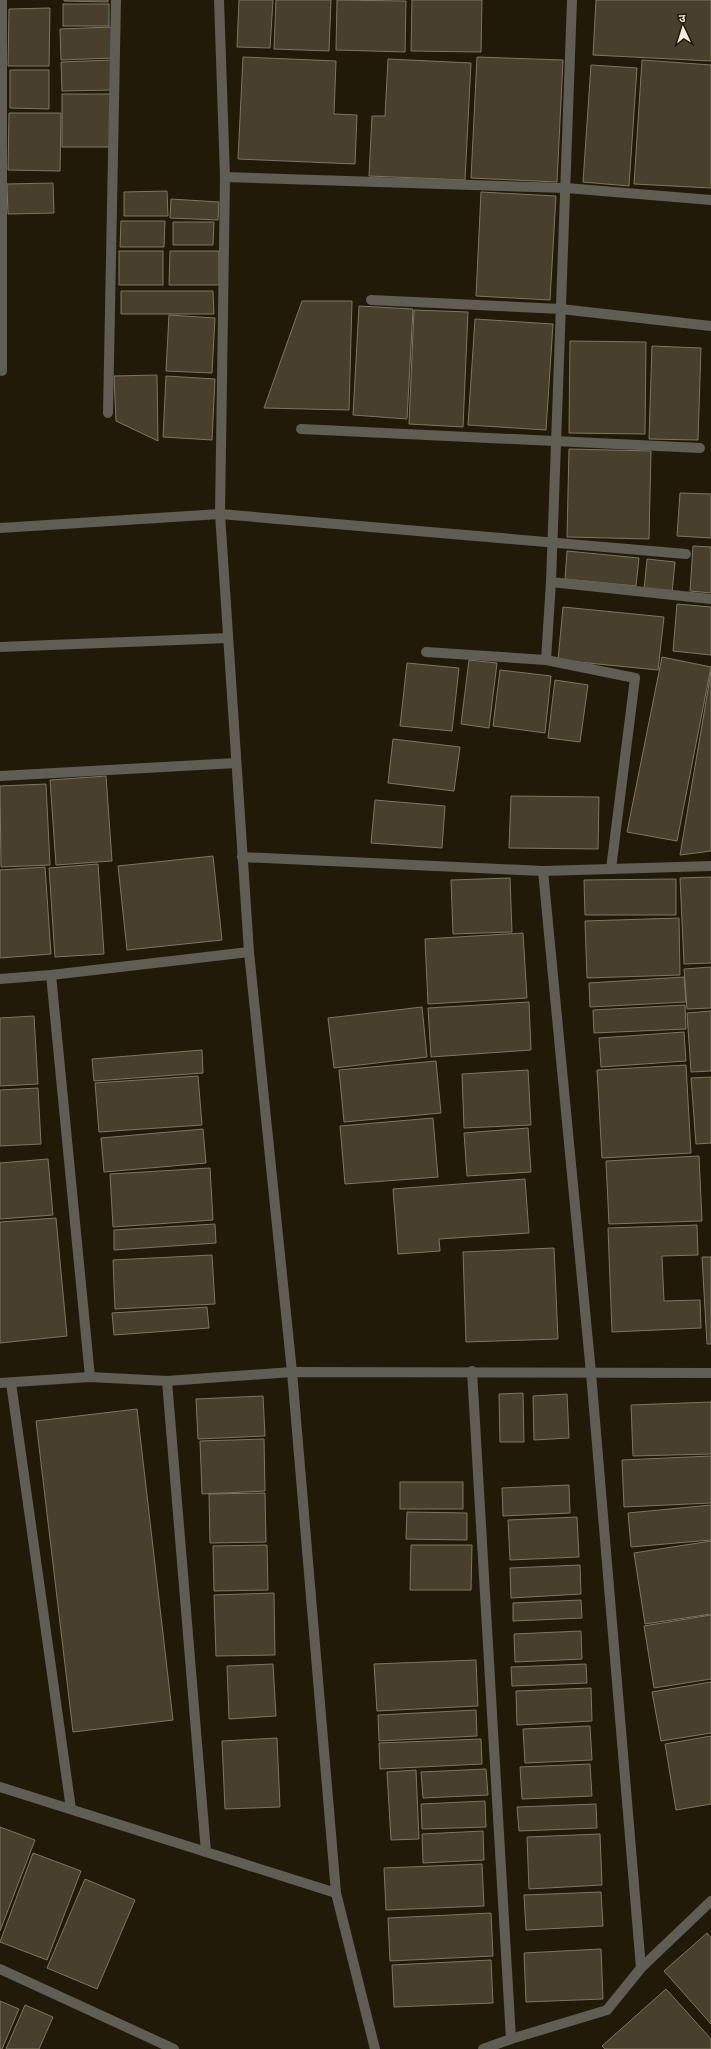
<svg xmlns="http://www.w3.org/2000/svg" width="711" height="2049" viewBox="0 0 711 2049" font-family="Jost,'Noto Sans Devanagari',sans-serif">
	<rect width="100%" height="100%" fill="#211a08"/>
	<!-- building -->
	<g fill="#48402d" stroke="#7e7661">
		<path d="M64,0h44v2l-44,-1z"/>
		<path d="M239,0h34l-3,48 -33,-1z"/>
		<path d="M276,0h55l-2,51 -55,-2z"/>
		<path d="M337,0l69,1 -1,51 -69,-2z"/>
		<path d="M412,0h70l-1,52 -70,-1z"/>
		<path d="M596,0h115v61l-118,-6z"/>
		<rect x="63" y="4" width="46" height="22"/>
		<path d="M50,8l-1,58h-41l1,-57z"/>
		<path d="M112,27v31l-51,2 -1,-31z"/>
		<path d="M243,57l93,4 -2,53 23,1 -2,49 -117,-5z"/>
		<path d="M477,57l86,3 -6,122 -86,-4z"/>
		<path d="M388,59l83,4 -6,117 -96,-4 3,-60h13z"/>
		<path d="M112,60v30l-50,1 -1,-29z"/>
		<path d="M642,60l69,5v123l-77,-4z"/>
		<path d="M591,65l46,3 -8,118 -46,-4z"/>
		<path d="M10,70h39v39l-39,-1z"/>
		<rect x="62" y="94" width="49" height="53"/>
		<path d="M9,113h52l-1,58 -52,-1z"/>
		<path d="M53,183l1,30 -46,1 -1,-30z"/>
		<path d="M167,191l1,25h-44v-24z"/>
		<path d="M481,192l75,4 -6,104 -74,-4z"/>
		<path d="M171,199l48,3 -1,18 -48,-2z"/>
		<path d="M121,221h44l-1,26h-44z"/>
		<path d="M173,222h41l-1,23h-40z"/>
		<rect x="119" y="251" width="44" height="34"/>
		<path d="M170,251h49v34h-50z"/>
		<path d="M121,291h92l1,23h-93z"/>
		<path d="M302,301h50l-3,109 -85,-2z"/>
		<path d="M359,306l54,3 -6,110 -54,-4z"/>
		<path d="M414,310l54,2 -5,115 -54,-3z"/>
		<path d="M169,315l46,3 -3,55 -46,-2z"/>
		<path d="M475,319l78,5 -7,106 -78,-5z"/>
		<path d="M570,341l76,1 -1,92 -76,-1z"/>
		<path d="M652,346l49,2 -3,92 -49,-1z"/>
		<path d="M157,375l1,66 -42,-20 -2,-45z"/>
		<path d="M166,376l49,3 -3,61 -49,-3z"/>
		<path d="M569,449l82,2 -2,88 -82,-2z"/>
		<path d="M680,493l31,1v44l-34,-2z"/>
		<path d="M693,546l18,1v46l-21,-2z"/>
		<path d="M567,551l72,7 -3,28 -71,-7z"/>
		<path d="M647,559l28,3 -3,31 -28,-3z"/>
		<path d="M677,604l34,3v48l-38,-4z"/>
		<path d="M563,607l101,10 -6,53 -100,-10z"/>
		<path d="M662,657l49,10 -34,174 -50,-9z"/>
		<path d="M469,660l28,3 -8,65 -28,-4z"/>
		<path d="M407,663l52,5 -7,63 -52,-5z"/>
		<path d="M500,670l51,6 -6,57 -52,-7z"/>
		<path d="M711,672v179l-31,4z"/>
		<path d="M555,680l33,5 -8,57 -32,-4z"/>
		<path d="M393,739l67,8 -6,44 -66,-8z"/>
		<path d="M106,776l6,85 -56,4 -6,-85z"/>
		<path d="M46,784l4,81 -49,2 -1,-81z"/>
		<path d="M511,796l88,1 -1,52 -89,-1z"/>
		<path d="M375,800l70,6 -3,42 -71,-5z"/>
		<path d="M213,856l9,84 -95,10 -9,-84z"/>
		<path d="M98,864l6,90 -49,3 -6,-89z"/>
		<path d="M45,867l6,87 -51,4v-88z"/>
		<path d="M711,877v86l-27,1 -4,-86z"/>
		<path d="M510,878l2,54 -59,2 -2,-54z"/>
		<path d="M676,879v36h-91l-1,-35z"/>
		<path d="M679,918l1,57 -93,3 -2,-57z"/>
		<path d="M523,933l4,65 -99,6 -3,-65z"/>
		<path d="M711,967v41l-24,1 -3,-40z"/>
		<path d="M684,977l2,25 -96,5 -1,-24z"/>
		<path d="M529,1002l2,48 -100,7 -3,-49z"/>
		<path d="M685,1005l1,24 -92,4 -1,-23z"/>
		<path d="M422,1007l5,50 -93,11 -6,-50z"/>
		<path d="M711,1011v60l-20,1 -4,-59z"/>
		<path d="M34,1016l4,68 -38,2v-68z"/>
		<path d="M684,1032l2,29 -85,6 -2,-29z"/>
		<path d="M202,1050l1,23 -109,8 -2,-22z"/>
		<path d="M436,1061l5,52 -97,9 -5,-52z"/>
		<path d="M686,1065l5,88 -89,5 -5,-88z"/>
		<path d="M528,1070l3,55 -67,3 -2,-54z"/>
		<path d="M198,1076l4,49 -103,7 -4,-49z"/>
		<path d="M711,1077v66l-15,1 -5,-66z"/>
		<path d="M38,1088l3,56 -41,2v-56z"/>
		<path d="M433,1118l5,59 -93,7 -5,-58z"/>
		<path d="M528,1128l3,44 -64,4 -3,-43z"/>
		<path d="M203,1129l3,34 -102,9 -3,-34z"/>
		<path d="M699,1156l3,65 -93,3 -3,-63z"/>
		<path d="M48,1159l5,56 -53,4v-56z"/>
		<path d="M210,1168l3,52 -100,7 -3,-53z"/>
		<path d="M525,1179l4,54 -90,6 1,12 -42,3 -5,-65z"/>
		<path d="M56,1218l11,118 -67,7v-121z"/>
		<path d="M215,1224l1,19 -102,7v-20z"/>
		<path d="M697,1225l1,30 -36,1 2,45 36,-1 1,28 -89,4 -4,-104z"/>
		<path d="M554,1248l4,91 -92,3 -3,-90z"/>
		<path d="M212,1255l3,49 -100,5 -2,-49z"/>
		<path d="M702,1257h9v87h-4z"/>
		<path d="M207,1307l2,21 -95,7 -2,-22z"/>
		<path d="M523,1393l1,49h-24l-1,-48z"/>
		<path d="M567,1394l2,44 -35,2 -1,-44z"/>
		<path d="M263,1396l2,40 -67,3 -2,-40z"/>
		<path d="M711,1402v52l-78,2 -2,-51z"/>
		<path d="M137,1409l36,311 -100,12 -37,-311z"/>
		<path d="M264,1439l1,52 -63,3 -2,-53z"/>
		<path d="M711,1456v47l-87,4 -2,-47z"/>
		<rect x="400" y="1482" width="63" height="27"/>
		<path d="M569,1485l1,28 -67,3 -1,-28z"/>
		<path d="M265,1493l1,49 -56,1 -1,-49z"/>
		<path d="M711,1505v35l-80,7 -3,-34z"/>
		<path d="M407,1512l60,1v27l-61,-1z"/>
		<path d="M577,1517l2,40 -69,3 -2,-40z"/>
		<path d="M711,1541v73l-66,10 -11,-71z"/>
		<path d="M267,1545l1,45 -54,1 -1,-45z"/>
		<path d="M411,1545h61l-1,45h-61z"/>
		<path d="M580,1565l1,29 -70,4 -1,-30z"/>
		<path d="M274,1593l1,62 -59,1 -2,-61z"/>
		<path d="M581,1600l1,18 -69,3v-18z"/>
		<path d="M711,1615v64l-57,9 -10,-62z"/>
		<path d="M581,1631l1,28 -67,3 -1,-28z"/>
		<path d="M476,1660l2,46 -101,5 -3,-47z"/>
		<path d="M273,1664l3,52 -47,3 -2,-53z"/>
		<path d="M586,1664l1,19 -75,3 -1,-19z"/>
		<path d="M711,1682v51l-50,8 -9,-49z"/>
		<path d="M591,1688l1,33 -75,4 -1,-34z"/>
		<path d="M476,1710l1,26 -98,5 -1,-26z"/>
		<path d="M590,1726l2,34 -67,3 -2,-34z"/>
		<path d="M711,1736v68l-35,6 -11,-66z"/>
		<path d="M277,1738l3,69 -55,2 -3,-68z"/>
		<path d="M481,1739l1,25 -102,5 -1,-26z"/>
		<path d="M590,1764l2,32 -70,3 -2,-32z"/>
		<path d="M486,1769l2,26 -65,3 -2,-26z"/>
		<path d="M416,1770l3,69 -28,1 -4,-68z"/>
		<path d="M485,1801l1,26 -64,2 -1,-25z"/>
		<path d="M596,1804l1,24 -78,3 -2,-24z"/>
		<path d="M0,1827l35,13 -35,91z"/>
		<path d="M483,1831l1,29 -61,3 -1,-29z"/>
		<path d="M600,1834l2,51 -73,4 -2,-52z"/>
		<path d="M33,1853l48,18 -34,89 -47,-18z"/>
		<path d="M482,1864l2,42 -98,4 -2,-42z"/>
		<path d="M85,1879l50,21 -38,89 -50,-21z"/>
		<path d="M601,1892l2,34 -77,4 -2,-35z"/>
		<path d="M491,1913l2,43 -103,5 -2,-43z"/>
		<path d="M707,1933l4,5v86l-47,-53z"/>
		<path d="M601,1949l2,50 -77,3 -2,-49z"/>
		<path d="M491,1960l2,43 -99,4 -2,-42z"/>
		<path d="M666,1989l45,50v10h-106l-3,-3z"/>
		<path d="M0,2001l19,8 -17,40h-2z"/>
		<path d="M25,2005l28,12 -14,32h-33z"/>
	</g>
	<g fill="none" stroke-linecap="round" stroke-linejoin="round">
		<!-- minor -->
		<g stroke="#605d54" stroke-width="10">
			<path d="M219,0l6,177 -5,337 29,438 43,420 44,521 39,156"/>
			<path d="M225,177l341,11 145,12"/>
			<path d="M371,300l190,9 150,17"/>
			<path d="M2,371v-371"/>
			<path d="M108,413l8,-413"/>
			<path d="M301,429l399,19"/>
			<path d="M0,528l220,-14 466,40"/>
			<path d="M551,582l160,17"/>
			<path d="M0,647l228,-9"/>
			<path d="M426,652l120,8 89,18 -24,191"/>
			<path d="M546,660l5,-78 21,-582"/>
			<path d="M0,776l236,-13"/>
			<path d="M242,857l301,14 168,-5"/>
			<path d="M543,871l48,502 50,595"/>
			<path d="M51,975l39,402"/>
			<path d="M0,979l51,-4 198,-23"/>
			<path d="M472,1371l39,668"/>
			<path d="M167,1381l39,471"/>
			<path d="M0,1383l90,-6 77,4 125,-9 419,1"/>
			<path d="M11,1383l60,426"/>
			<path d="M0,1787l336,106"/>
			<path d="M0,1969l174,80"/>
			<path d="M483,2049l28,-10 96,-29 34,-42 70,-67"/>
		</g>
	</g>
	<!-- north arrow -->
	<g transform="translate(683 28) rotate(356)" stroke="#211a08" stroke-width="3" paint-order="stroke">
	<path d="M0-3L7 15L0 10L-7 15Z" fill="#f0ebe0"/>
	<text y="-6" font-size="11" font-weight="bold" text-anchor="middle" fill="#f0ebe0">उ</text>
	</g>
</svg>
